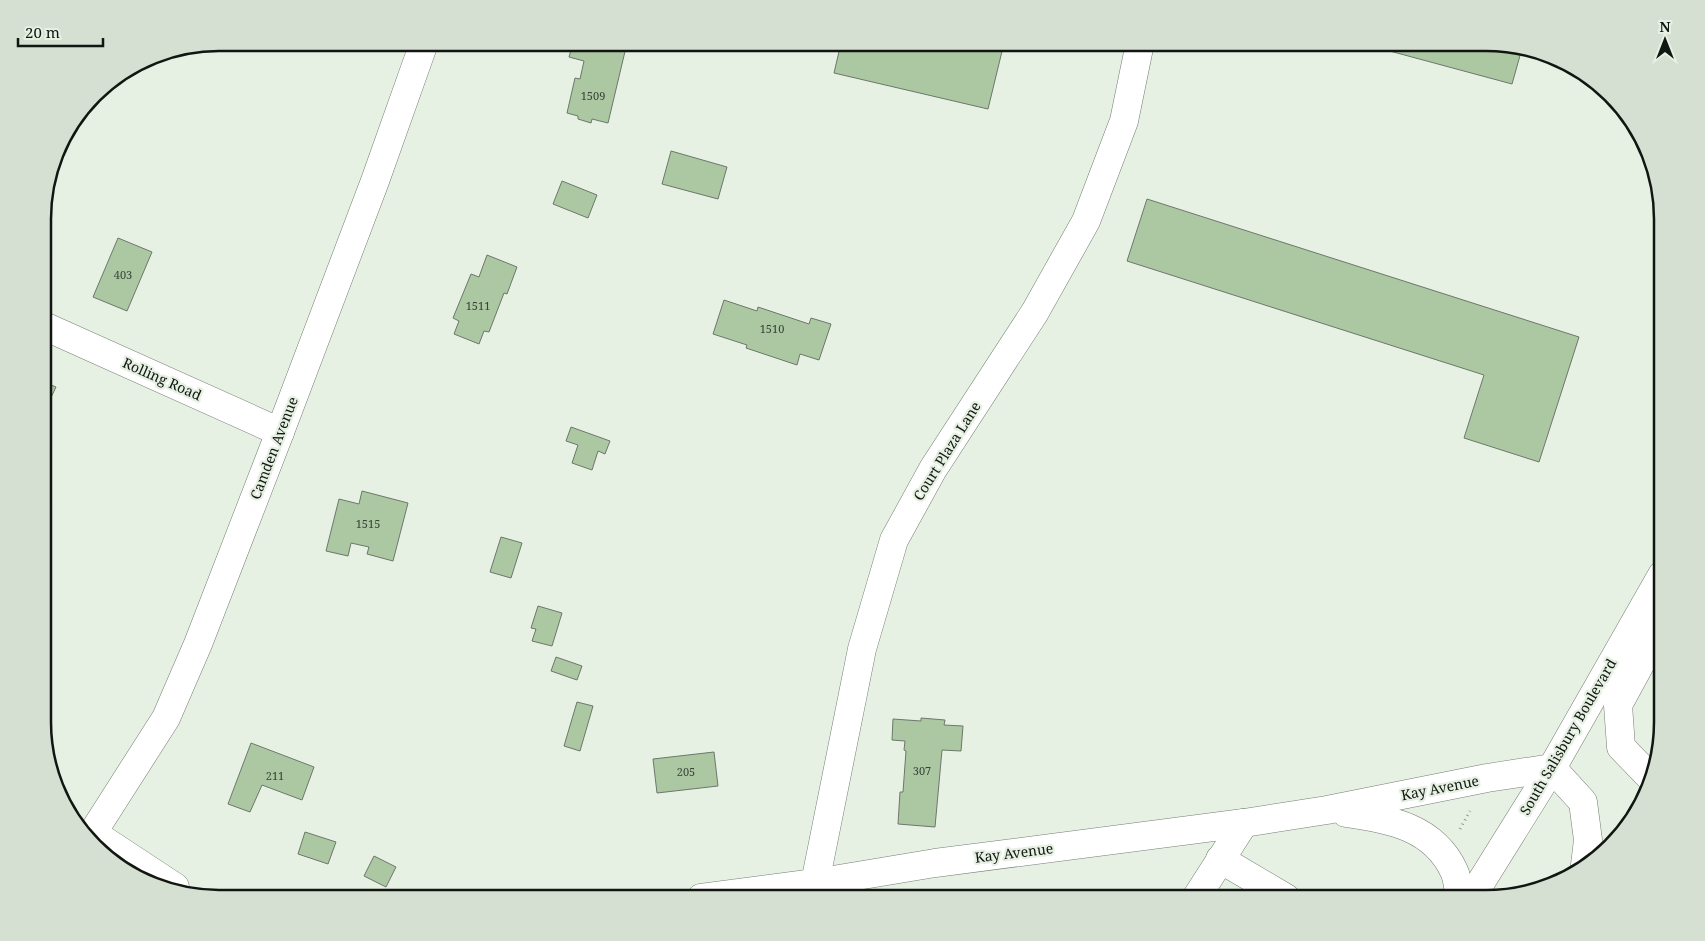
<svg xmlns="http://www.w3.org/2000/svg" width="1705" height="941" viewBox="0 0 1705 941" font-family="'Noto Serif',serif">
	<rect width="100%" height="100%" fill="#e6f0e3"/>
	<!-- building -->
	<g fill="#abc8a3" stroke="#6d776b">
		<path d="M573,43h54l-19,80 -16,-4 -1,4 -13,-4v-3l-11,-3 8,-35 5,1 4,-18 -15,-4z"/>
		<path d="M841,43h163l-16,66 -154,-36z"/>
		<path d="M1360,43h126l35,9 -9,32z"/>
		<path d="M671,151l56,16 -9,32 -56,-15z"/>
		<path d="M562,181l35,14 -9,23 -35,-14z"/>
		<path d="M1147,199l432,138 -40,125 -75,-24 20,-63 -357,-114z"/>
		<path d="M118,238l34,14 -25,59 -34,-14z"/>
		<path d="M487,255l30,12 -10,27 -3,-1 -15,39 -5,-1 -5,13 -25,-10 5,-13 -6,-3 18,-44 8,3z"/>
		<path d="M724,300l33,11 1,-4 51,17 2,-6 20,6 -12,36 -19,-6 -3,11 -51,-17 1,-3 -34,-11z"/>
		<path d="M44,382l12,5 -9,19 -3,-1z"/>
		<path d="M571,427l39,14 -5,13 -7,-3 -6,19 -20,-7 6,-18 -12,-4z"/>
		<path d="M362,491l46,12 -15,58 -26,-7 2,-7 -18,-4 -3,13 -22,-5 13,-52 20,5z"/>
		<path d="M501,537l21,6 -11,35 -21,-6z"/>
		<path d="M538,606l24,7 -10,33 -20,-5 4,-12 -5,-1z"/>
		<path d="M556,657l26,9 -5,14 -26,-9z"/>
		<path d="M577,702l16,4 -13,45 -16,-5z"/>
		<path d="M921,718l24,2 -1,5 19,1 -2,25 -19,-1 -7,77 -37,-3 2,-32h3l3,-41 -2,-1 1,-9 -13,-1 1,-21 28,2z"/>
		<path d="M251,743l63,24 -12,33 -40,-15 -12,27 -22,-8z"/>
		<path d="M714,752l4,34 -61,7 -4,-34z"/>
		<path d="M305,832l31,10 -8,22 -30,-10z"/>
		<path d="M374,856l22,11 -10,20 -22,-11z"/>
	</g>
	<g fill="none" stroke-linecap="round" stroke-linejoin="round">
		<defs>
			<g id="minor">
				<path d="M44,326l236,106"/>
				<path d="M1346,813c43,6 88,14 108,58 4,8 4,19 6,27"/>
				<path d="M93,833l82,54"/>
				<path d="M90,837l76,-119 32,-74 82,-212 95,-251 49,-138"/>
				<path d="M1220,859l66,39"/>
				<path d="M815,883l47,-234 32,-109 39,-71 102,-157 51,-91 38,-100 16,-78"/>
				<path d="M701,898l114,-15 120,-20 309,-40 83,-13 160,-32 65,-10"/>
				<path d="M1196,898l48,-75"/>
			</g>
			<g id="major">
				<path d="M1552,768l31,34 5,38 -3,25"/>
				<path d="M1649,776l-28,-29 -3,-42 44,-81"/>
				<path d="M1471,898l81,-130 110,-193"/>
			</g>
		</defs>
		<!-- minor casing -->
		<use href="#minor" stroke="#757f73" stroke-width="29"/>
		<!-- major casing -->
		<use href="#major" stroke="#757f73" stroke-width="29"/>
		<!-- path -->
		<path stroke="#939b91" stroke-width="3" stroke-dasharray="1 4" stroke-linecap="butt" d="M1460,829l10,-18"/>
		<!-- minor -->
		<use href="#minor" stroke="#fff" stroke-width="28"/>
		<!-- major -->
		<use href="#major" stroke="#fff" stroke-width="28"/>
	</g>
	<g text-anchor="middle" stroke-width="4.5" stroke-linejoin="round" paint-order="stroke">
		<!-- number labels -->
		<g font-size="11" fill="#384236">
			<text x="593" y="100">1509</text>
			<text x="123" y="279">403</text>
			<text x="478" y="310">1511</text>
			<text x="772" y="333">1510</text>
			<text x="368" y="528">1515</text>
			<text x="922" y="775">307</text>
			<text x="686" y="776">205</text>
			<text x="275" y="780">211</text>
		</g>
		<!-- street labels -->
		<g font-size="14" fill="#121611" stroke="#e6f0e3">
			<text transform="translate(162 379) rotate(24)" y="5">Rolling Road</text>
			<text transform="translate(274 448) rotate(-69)" y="5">Camden Avenue</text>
			<text transform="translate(947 451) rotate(-58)" y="5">Court Plaza Lane</text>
			<text transform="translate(1568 737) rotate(-60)" y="5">South Salisbury Boulevard</text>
			<text transform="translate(1440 788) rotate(-11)" y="5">Kay Avenue</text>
			<text transform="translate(1014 853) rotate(-7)" y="5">Kay Avenue</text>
		</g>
	</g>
	<!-- crop -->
	<path d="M0 0H1705V941H0ZM219 51H1486A168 168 0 0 1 1654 219V722A168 168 0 0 1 1486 890H219A168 168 0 0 1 51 722V219A168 168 0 0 1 219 51Z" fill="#d5dfd2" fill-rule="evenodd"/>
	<path fill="none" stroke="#121611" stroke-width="2.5" d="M219 51H1486A168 168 0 0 1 1654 219V722A168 168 0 0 1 1486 890H219A168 168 0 0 1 51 722V219A168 168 0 0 1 219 51Z"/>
	<!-- north arrow -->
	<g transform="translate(1665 40)" stroke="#e6f0e3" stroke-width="4" paint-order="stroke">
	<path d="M0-4L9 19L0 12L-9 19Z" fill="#121611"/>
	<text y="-8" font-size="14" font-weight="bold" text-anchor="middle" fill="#121611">N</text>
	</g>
	<!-- scale -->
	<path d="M18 38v8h85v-8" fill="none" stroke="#121611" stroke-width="2.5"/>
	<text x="25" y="38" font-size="15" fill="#121611" stroke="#e6f0e3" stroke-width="4" paint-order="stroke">20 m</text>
</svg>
